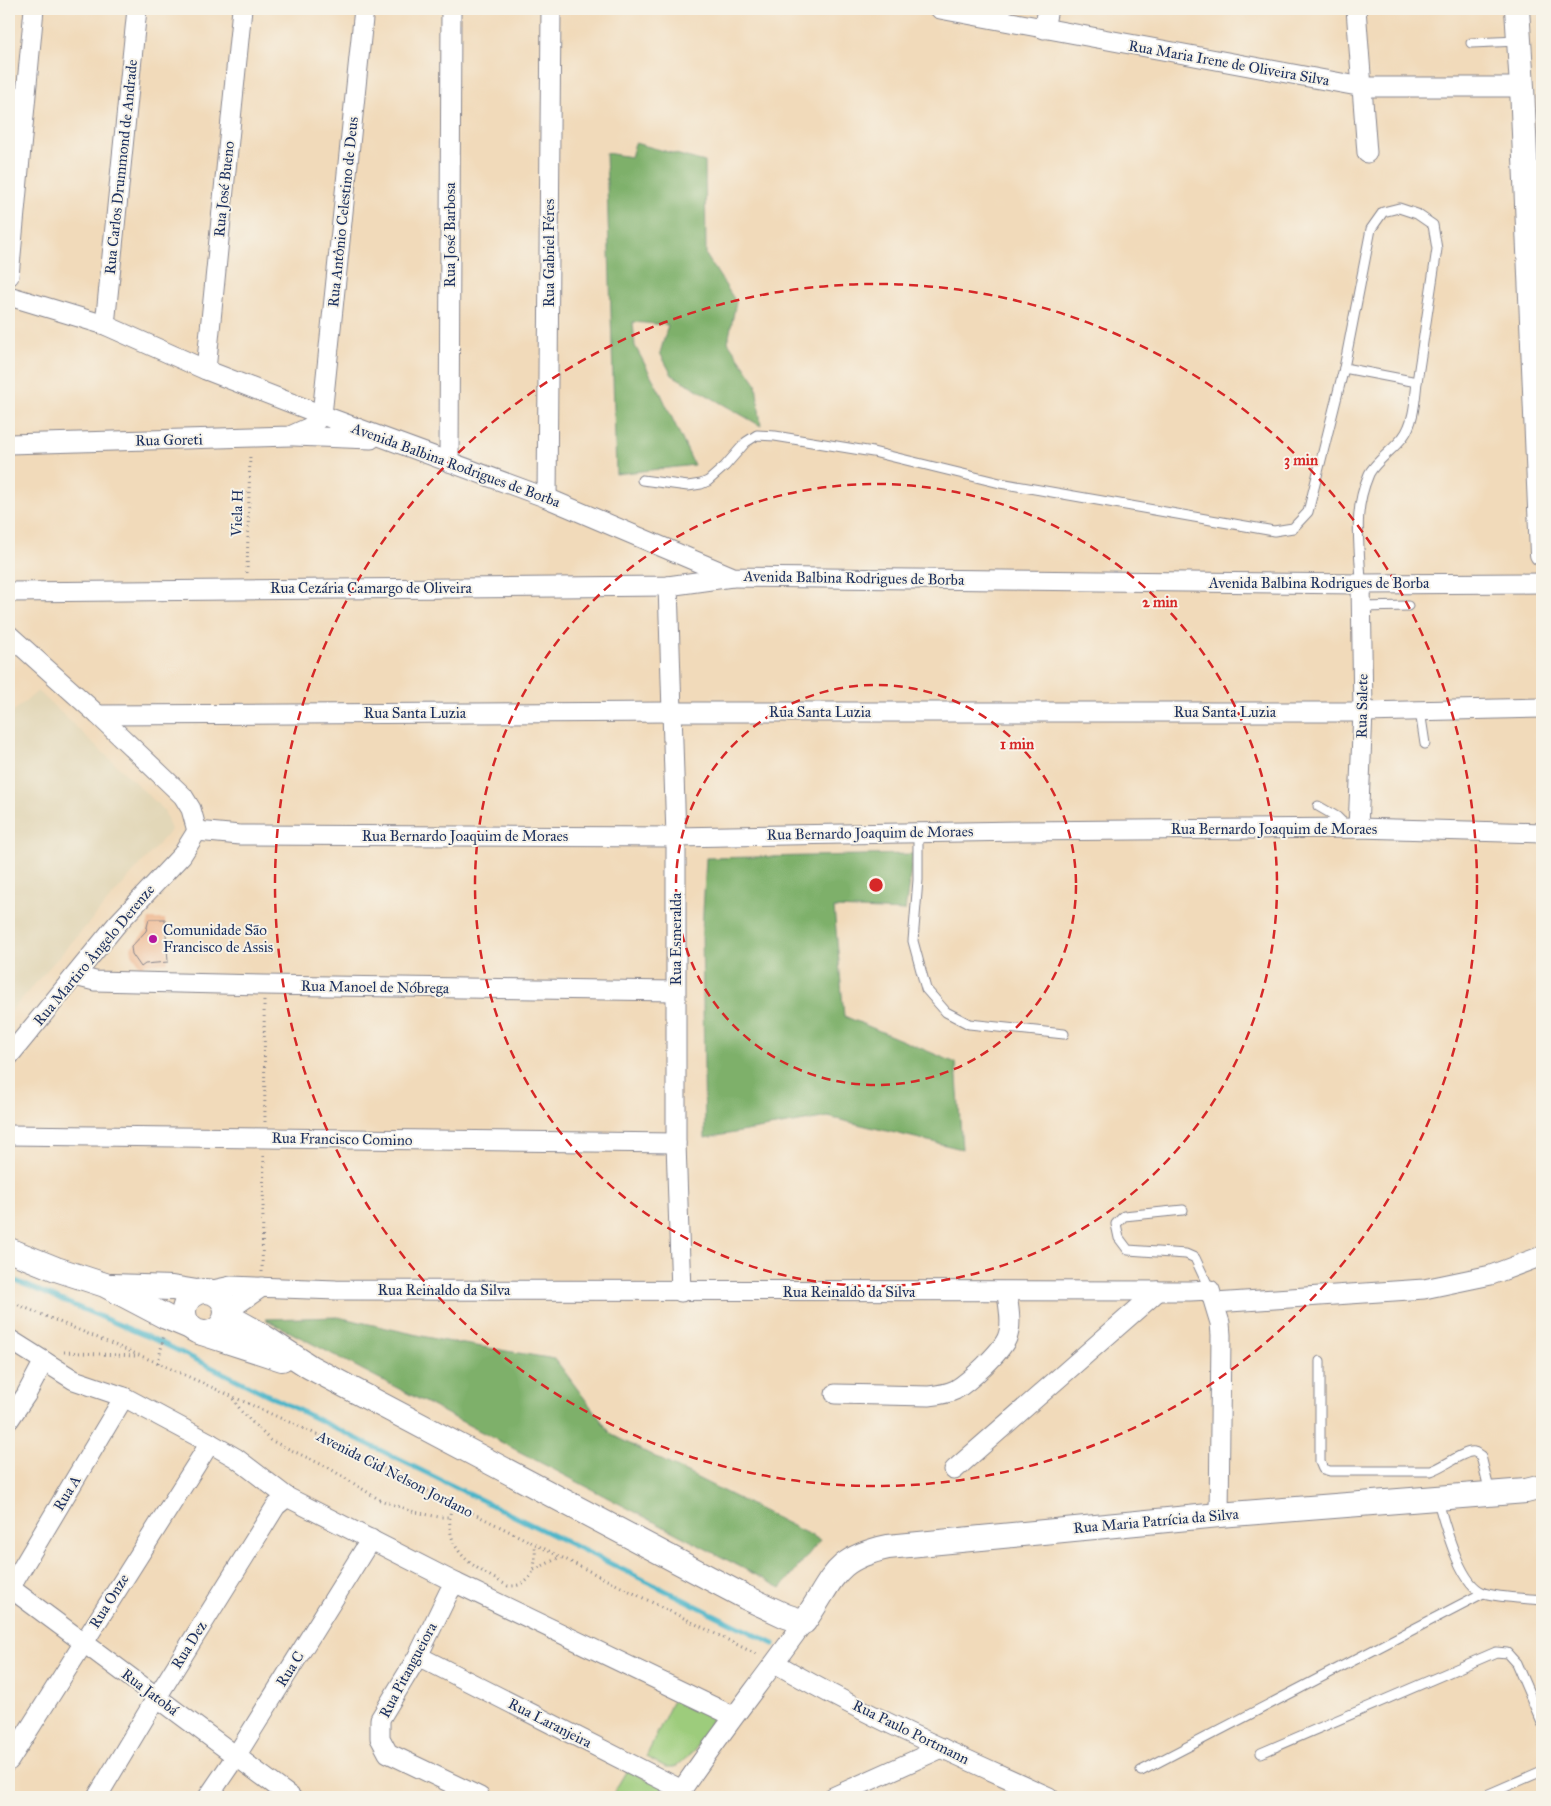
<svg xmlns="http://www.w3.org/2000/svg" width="1551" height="1806" viewBox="0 0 1551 1806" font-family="'IM FELL Great Primer',serif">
	<rect width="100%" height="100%" fill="#f7f3e8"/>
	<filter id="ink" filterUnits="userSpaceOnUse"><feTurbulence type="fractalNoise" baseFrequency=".02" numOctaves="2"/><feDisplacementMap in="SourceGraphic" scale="10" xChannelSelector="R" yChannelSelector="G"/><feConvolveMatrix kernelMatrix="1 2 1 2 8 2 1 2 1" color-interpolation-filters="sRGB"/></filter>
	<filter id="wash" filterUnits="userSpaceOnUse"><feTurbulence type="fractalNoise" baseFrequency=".0096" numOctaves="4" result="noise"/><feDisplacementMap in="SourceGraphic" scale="20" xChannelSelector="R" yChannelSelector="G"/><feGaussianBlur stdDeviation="1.12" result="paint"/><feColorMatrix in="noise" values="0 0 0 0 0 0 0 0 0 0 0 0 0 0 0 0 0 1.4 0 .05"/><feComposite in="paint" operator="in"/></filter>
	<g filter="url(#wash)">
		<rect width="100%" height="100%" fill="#f1daba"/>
		<!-- built -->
		<path fill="#e2d7b8" d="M38,691l126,119 7,20 -162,183v-298z"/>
		<!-- green -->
		<g fill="#9dcc7b" stroke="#5c7e6c">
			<path d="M675,1696l39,20 -20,35 -18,16h-10l-20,-10z"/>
			<path d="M627,1770l36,17 -3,10h-49z"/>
		</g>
		<!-- forest -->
		<g fill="#7eb06b" stroke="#4c7064">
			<path d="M635,143l70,19 1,93 30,47 -8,40 28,41 5,43 -89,-51 -12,-22 8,-28 -35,-3 2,24 26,48 33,71 -78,9 -10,-321 25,4z"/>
			<path d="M913,854l-8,57 -71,-3 10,108 112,47 6,86 -134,-32 -123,21 -3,-208 4,-72z"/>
			<path d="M338,1317l102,23 115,19 57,76 208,105 -39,48 -516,-269z"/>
		</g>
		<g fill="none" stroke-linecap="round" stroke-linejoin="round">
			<!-- stream -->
			<path stroke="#4bb5c9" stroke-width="5" d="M9,1278l149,63 616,303"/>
		</g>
		<g id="blocks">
			<!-- building -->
			<path fill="#eca676" d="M149,919h16l3,43 -23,2 -4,3 -9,-13 -1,-7 15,-16z"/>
		</g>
	</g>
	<g filter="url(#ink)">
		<use href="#blocks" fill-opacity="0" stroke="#86848c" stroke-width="1"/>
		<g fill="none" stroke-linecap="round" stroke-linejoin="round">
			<defs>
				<g id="service">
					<path d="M1471,43l48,-2"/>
					<path d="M1344,368l27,-139 12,-17 16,-4 18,6 16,11 4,24 -20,133"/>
					<path d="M642,480l46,6 13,-2 7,-3 17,-15 21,-24 11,-7 18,1 98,16 127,31 274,48 19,-3 15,-16 36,-144 73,14c-2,18 -3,41 -14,55 -9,12 -28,25 -34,37 -17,40 -9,69 -8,110"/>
					<path d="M1362,607l46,-1"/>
					<path d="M1420,711l5,33"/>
					<path d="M1318,806l19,11 9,9"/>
					<path d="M918,833v47l-5,61 13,48 20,23 23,12 95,10"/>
					<path d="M1183,1210l-59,6 -8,8 3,14 9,12 58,4 9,4 15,32"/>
					<path d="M1320,1361v101l3,7 7,2h101c11,-3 34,-21 43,-19 2,0 5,3 7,4l9,37"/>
					<path d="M1437,1498c7,23 22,87 47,95 16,5 41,5 58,7"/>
					<path d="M1261,1753l235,-101 11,1 9,10 26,60"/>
					<path d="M1141,1771l342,-178"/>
					<path d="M1482,1797l60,-26"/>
				</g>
				<g id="minor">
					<path d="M940,9l423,78h159"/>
					<path d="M1356,9l11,144"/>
					<path d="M1044,29l4,-20"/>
					<path d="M9,276l25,-267"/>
					<path d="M9,296l96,29 101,45 116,45 225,83 186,79 628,7 181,-1"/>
					<path d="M105,325l32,-316"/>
					<path d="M206,370l36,-361"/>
					<path d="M294,436l77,3"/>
					<path d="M9,444l281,-8 20,-9 12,-12 42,-406"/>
					<path d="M449,462l2,-453"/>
					<path d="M547,498l4,-489"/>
					<path d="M668,586l8,251v306l5,149"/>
					<path d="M9,592l659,-6 64,-9"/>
					<path d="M9,635l89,80 85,81 8,13 6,22"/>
					<path d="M98,715l574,-3h691l179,-4"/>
					<path d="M1358,828l5,-116 -2,-128"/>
					<path d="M197,831l43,4 436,2 344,-6 338,-3 184,5"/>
					<path d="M75,976l20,5 168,4 412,6"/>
					<path d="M9,1056l108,-132 65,-69 15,-24"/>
					<path d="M9,1135l667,8"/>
					<path d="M208,1291l23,-5 105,4 854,1 20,-1 10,33 1,12 -2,180"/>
					<path d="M1215,1303l209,-14 67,-14 51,-19"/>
					<path d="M226,1312l36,-25"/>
					<path d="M9,1339l65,41 50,17 86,46 26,15 51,39 169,86 -7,9 -31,64 -38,63v19l8,15 92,44"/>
					<path d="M835,1394l94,2c9,-1 18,-2 26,-6 14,-8 46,-38 52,-52 6,-14 1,-32 0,-46"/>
					<path d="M9,1420l17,-25 18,-34"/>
					<path d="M954,1470l204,-179"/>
					<path d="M456,1583l277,133"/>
					<path d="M9,1587l282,210"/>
					<path d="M9,1590l115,-193"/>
					<path d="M418,1656l264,134"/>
					<path d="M775,1663c87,51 182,92 274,134"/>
					<path d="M9,1761l201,-318"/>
					<path d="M97,1797l60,-100 119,-191 11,-9"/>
					<path d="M208,1797l28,-41 135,-217"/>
					<path d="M677,1797c40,-60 85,-116 127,-175"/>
					<path d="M833,1797l109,-49"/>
				</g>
				<g id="tertiary">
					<path d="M1517,9l5,78 20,467"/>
					<path d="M9,1250l47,19 49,16 61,32 24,10"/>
					<path d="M112,1286l60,2 25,4"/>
					<circle cx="205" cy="1312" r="21"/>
					<path d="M226,1315l27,15 57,37 435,230 41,19 18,6c30,-43 28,-63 84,-75l331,-32 307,-24 16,-4"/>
					<path d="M202,1333l80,26"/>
				</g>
			</defs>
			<!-- service casing -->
			<use href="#service" stroke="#86848c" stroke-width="11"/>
			<!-- minor casing -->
			<use href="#minor" stroke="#86848c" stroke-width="21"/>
			<!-- tertiary casing -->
			<use href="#tertiary" stroke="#86848c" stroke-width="26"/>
			<!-- path -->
			<g stroke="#86848c" stroke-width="3" stroke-dasharray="1 4" stroke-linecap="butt">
				<path d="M247,573l3,-119"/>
				<path d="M264,1001l1,121"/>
				<path d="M262,1272l2,-119"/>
				<path d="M9,1301l149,62 171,77 79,41 350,174"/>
				<path d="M64,1352l71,4"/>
				<path d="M158,1363l6,-28"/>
				<path d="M233,1399l9,13 28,28 59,28 51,32 35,12 24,5h10"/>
				<path d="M452,1503c-11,49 20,63 56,83 27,1 28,-21 27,-42"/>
				<path d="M534,1570l26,-13"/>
			</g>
			<!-- service -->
			<use href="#service" stroke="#fff" stroke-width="9"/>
			<!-- minor -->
			<use href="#minor" stroke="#fff" stroke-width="19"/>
			<!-- tertiary -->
			<use href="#tertiary" stroke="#fff" stroke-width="24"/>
		</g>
	</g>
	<!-- distance rings -->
	<g fill="none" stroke="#d62828" stroke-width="2.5" stroke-dasharray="9 6">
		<circle cx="876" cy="885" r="200"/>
		<circle cx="876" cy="885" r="401"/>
		<circle cx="876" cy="885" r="601"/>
	</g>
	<!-- markers -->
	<circle fill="#b5179e" stroke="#f7f3e8" stroke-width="2" cx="153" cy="939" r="5"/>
	<g text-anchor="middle" stroke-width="4" stroke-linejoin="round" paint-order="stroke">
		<!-- street labels -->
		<g font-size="15" fill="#1b2f5e" stroke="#f7f3e8">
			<text transform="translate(1229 63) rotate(10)" y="5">Rua Maria Irene de Oliveira Silva</text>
			<text transform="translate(121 167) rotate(-84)" y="5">Rua Carlos Drummond de Andrade</text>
			<text transform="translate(224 189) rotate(-84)" y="5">Rua José Bueno</text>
			<text transform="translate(343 212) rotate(-84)" y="5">Rua Antônio Celestino de Deus</text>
			<text transform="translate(450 235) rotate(-90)" y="5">Rua José Barbosa</text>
			<text transform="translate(549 253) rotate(-90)" y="5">Rua Gabriel Féres</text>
			<text transform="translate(169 440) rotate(-1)" y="5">Rua Goreti</text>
			<text transform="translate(456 465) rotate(20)" y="5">Avenida Balbina Rodrigues de Borba</text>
			<text transform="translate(237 513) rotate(-88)" y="5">Viela H</text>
			<text transform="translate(854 578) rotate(1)" y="5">Avenida Balbina Rodrigues de Borba</text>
			<text x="1319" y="588">Avenida Balbina Rodrigues de Borba</text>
			<text x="371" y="593">Rua Cezária Camargo de Oliveira</text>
			<text transform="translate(1362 706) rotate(-89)" y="5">Rua Salete</text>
			<text x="820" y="717">Rua Santa Luzia</text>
			<text x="1225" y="717">Rua Santa Luzia</text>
			<text x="415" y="718">Rua Santa Luzia</text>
			<text x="1274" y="834">Rua Bernardo Joaquim de Moraes</text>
			<text transform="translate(870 833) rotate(-1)" y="5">Rua Bernardo Joaquim de Moraes</text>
			<text x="465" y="841">Rua Bernardo Joaquim de Moraes</text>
			<text transform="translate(676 939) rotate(-90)" y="5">Rua Esmeralda</text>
			<text transform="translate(94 955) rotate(-50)" y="5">Rua Martiro Ângelo Derenze</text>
			<text transform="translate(375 987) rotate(1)" y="5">Rua Manoel de Nóbrega</text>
			<text transform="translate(342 1139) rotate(1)" y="5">Rua Francisco Comino</text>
			<text x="444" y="1295">Rua Reinaldo da Silva</text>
			<text x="849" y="1297">Rua Reinaldo da Silva</text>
			<text transform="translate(395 1474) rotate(27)" y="5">Avenida Cid Nelson Jordano</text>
			<text transform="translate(67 1493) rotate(-59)" y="5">Rua A</text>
			<text transform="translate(1156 1521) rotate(-5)" y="5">Rua Maria Patrícia da Silva</text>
			<text transform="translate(109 1601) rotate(-58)" y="5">Rua Onze</text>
			<text transform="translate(189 1645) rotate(-58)" y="5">Rua Dez</text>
			<text transform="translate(290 1669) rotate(-58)" y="5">Rua C</text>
			<text transform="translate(408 1670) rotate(-62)" y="5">Rua Pitangueiora</text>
			<text transform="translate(150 1692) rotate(37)" y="5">Rua Jatobá</text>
			<text transform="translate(550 1723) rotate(27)" y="5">Rua Laranjeira</text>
			<text transform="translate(911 1732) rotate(26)" y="5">Rua Paulo Portmann</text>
		</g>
		<!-- poi labels -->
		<g font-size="15" fill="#1b2f5e" stroke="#f7f3e8" text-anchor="start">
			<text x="163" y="935">Comunidade São<tspan x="163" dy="17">Francisco de Assis</tspan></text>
		</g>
	</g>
	<circle cx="876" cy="885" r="8" fill="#d62828" stroke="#f7f3e8" stroke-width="2.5"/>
	<g font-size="15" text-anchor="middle" font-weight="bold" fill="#d62828" stroke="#f7f3e8" stroke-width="4" stroke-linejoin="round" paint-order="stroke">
		<text x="1301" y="465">3 min</text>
		<text x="1160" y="607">2 min</text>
		<text x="1017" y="749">1 min</text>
	</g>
	<!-- margin -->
	<rect width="1551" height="1806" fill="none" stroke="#f7f3e8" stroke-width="30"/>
</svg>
